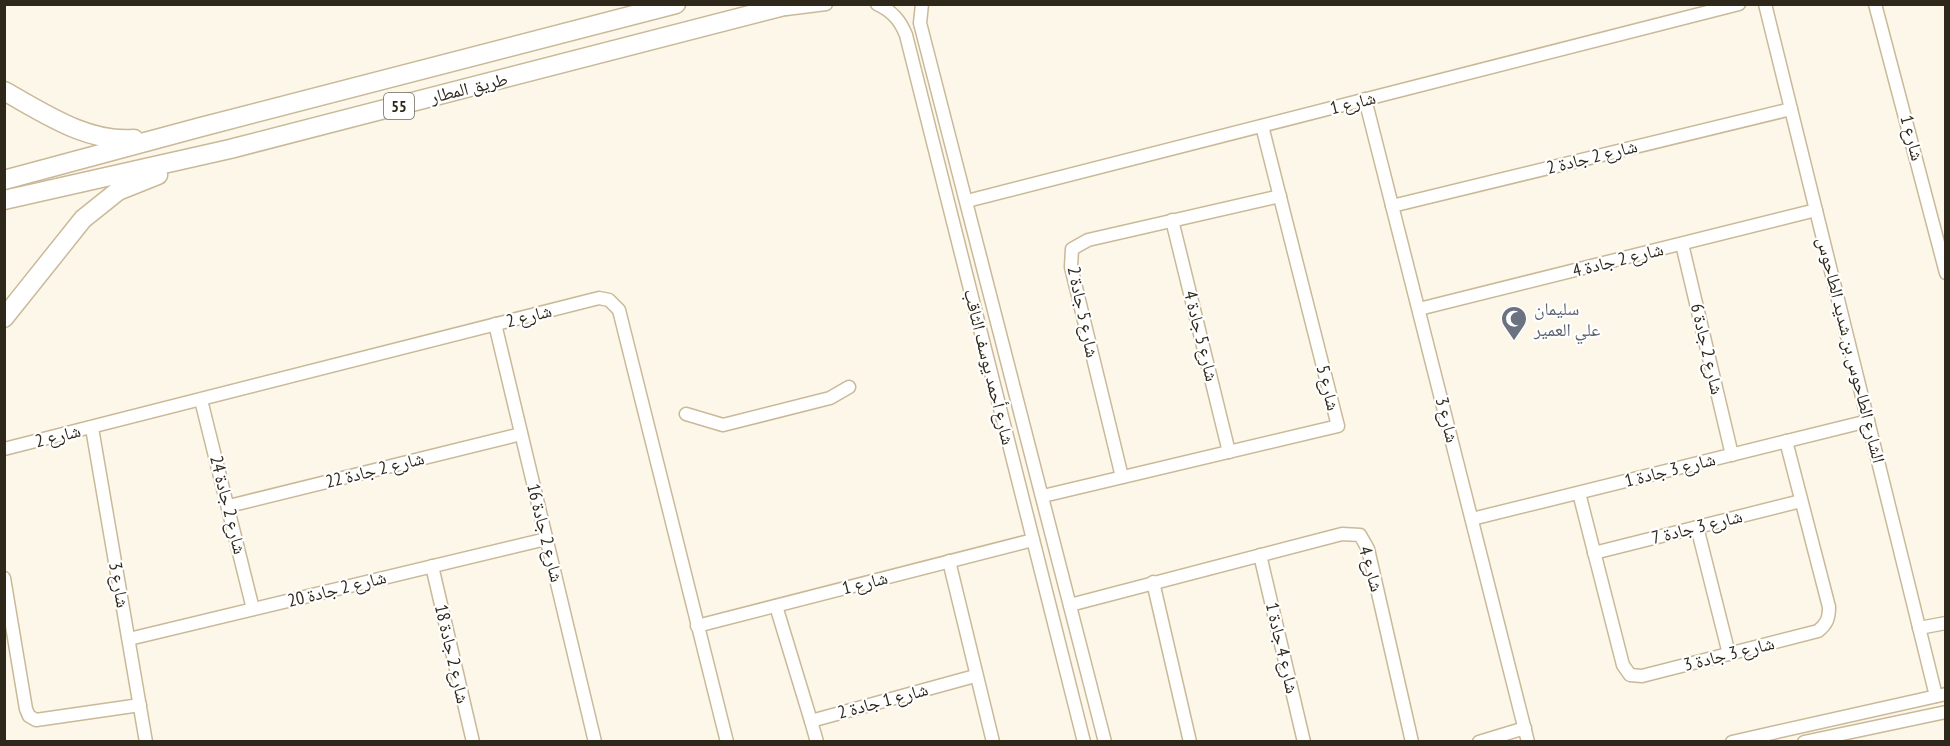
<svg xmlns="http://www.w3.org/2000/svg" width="1950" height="746" viewBox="0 0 1950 746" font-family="'PT Sans Narrow','Noto Naskh Arabic',sans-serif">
	<rect width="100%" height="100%" fill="#fdf7e9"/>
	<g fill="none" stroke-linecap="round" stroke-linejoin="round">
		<defs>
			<g id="minor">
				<path d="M877,4c15,7 23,16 29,31l178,707"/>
				<path d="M922,4l-2,19 185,719"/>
				<path d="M1765,4l171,692"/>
				<path d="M1875,4l71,269"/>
				<path d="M786,9l40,-5"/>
				<path d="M1365,99l163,643"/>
				<path d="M967,201l772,-197"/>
				<path d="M1392,206l399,-97"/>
				<path d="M1172,220l57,232"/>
				<path d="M1682,244l50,211"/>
				<path d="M1419,309l397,-99"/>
				<path d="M495,324l100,418"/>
				<path d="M201,400l52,209"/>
				<path d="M686,414l37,11 107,-27 19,-11"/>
				<path d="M92,428l54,314"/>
				<path d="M4,449l595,-151 10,2 10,10 108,432"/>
				<path d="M1122,477l-51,-210 1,-18 16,-9 192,-44"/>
				<path d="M1579,493l44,172 7,10 12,1 176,-45c9,-7 11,-13 11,-24l-43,-166"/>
				<path d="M1043,496l295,-70 -76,-300"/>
				<path d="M229,506l292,-72"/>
				<path d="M1472,519l396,-98"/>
				<path d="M1697,527l32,127"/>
				<path d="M1594,553l207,-52"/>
				<path d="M1260,555l44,187"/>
				<path d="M949,561l44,181"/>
				<path d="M432,566l41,176"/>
				<path d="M4,578l22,131 3,7 7,4 104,-15"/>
				<path d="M1153,582l37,160"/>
				<path d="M1070,605l272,-71 18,1 8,14 44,193"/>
				<path d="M776,606l35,115"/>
				<path d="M697,626l336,-86"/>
				<path d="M1919,628l27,-5"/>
				<path d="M129,639l417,-100"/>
				<path d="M817,742l-6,-21 164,-45"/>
				<path d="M1479,742l46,-14"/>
				<path d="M1732,742l214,-48"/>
				<path d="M1804,742l142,-30"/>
			</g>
			<g id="highway">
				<path d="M4,91c40,22 83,52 130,48"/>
				<path d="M4,180l197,-53 475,-123"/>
				<path d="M4,200l226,-51 562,-145"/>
				<path d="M4,318l79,-99 35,-28 40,-16"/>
			</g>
		</defs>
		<!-- minor casing -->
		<use href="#minor" stroke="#c9b998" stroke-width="15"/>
		<!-- highway casing -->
		<use href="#highway" stroke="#c9b998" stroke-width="21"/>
		<!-- minor -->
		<use href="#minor" stroke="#fff" stroke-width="12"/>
		<!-- highway -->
		<use href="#highway" stroke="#fff" stroke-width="18"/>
	</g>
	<!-- icons -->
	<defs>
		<symbol id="mosque-pin" viewBox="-11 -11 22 30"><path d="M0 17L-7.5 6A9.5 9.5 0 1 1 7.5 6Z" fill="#6b7280" stroke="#fff"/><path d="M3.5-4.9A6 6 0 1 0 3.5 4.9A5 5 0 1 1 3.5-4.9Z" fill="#fff"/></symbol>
	</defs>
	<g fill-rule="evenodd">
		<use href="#mosque-pin" x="1499" y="304" width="30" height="40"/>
	</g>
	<g text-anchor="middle" stroke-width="4.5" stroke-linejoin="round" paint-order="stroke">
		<!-- shield labels -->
		<rect fill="#fff" stroke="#6d685f" stroke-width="1.5" x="384" y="93" width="30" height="26" rx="4.5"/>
		<g font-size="16" font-weight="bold" fill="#2e281b">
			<text x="399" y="112">55</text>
		</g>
		<!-- street labels -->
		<g font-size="18" fill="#2e281b" stroke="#fff">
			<text transform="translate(469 88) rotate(-14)" y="6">طريق المطار</text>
			<text transform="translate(1353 103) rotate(-14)" y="6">شارع 1</text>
			<text transform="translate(1912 138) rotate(75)" y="6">شارع 1</text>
			<text transform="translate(1592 157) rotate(-14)" y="6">شارع 2 جادة 2</text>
			<text transform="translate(1618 260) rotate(-14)" y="6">شارع 2 جادة 4</text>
			<text transform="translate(1083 312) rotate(78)" y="6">شارع 5 جادة 2</text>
			<text transform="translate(529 316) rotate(-14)" y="6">شارع 2</text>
			<text transform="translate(1201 336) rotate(76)" y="6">شارع 5 جادة 4</text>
			<text transform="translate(1707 349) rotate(77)" y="6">شارع 2 جادة 6</text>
			<text transform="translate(1851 350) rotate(76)" y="6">الشارع الطاحوس بن شديد الطاحوس</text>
			<text transform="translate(989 367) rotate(76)" y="6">شارع أحمد يوسف الثاقب</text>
			<text transform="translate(1328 388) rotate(76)" y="6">شارع 5</text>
			<text transform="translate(1447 420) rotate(76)" y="6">شارع 3</text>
			<text transform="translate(58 436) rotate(-14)" y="6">شارع 2</text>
			<text transform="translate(375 470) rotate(-14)" y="6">شارع 2 جادة 22</text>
			<text transform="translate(1670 470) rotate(-14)" y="6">شارع 3 جادة 1</text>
			<text transform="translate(228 505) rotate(76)" y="6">شارع 2 جادة 24</text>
			<text transform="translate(1697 527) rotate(-14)" y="6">شارع 3 جادة 7</text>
			<text transform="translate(545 533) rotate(76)" y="6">شارع 2 جادة 16</text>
			<text transform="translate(1371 569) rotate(74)" y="6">شارع 4</text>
			<text transform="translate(865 583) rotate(-14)" y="6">شارع 1</text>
			<text transform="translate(119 585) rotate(80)" y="6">شارع 3</text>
			<text transform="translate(337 589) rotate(-14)" y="6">شارع 2 جادة 20</text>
			<text transform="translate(1282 648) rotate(77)" y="6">شارع 4 جادة 1</text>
			<text transform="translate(452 654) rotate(77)" y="6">شارع 2 جادة 18</text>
			<text transform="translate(1729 654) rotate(-14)" y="6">شارع 3 جادة 3</text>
			<text transform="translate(883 701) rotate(-15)" y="6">شارع 1 جادة 2</text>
		</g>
		<!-- worship labels -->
		<g font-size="18" fill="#5b616d" stroke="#fff" text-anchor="start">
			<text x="1534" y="315">سليمان<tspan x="1534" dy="21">علي العمير</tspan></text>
		</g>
	</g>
	<!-- border -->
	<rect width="1950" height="746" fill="none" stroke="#2e281b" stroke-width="12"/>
</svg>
